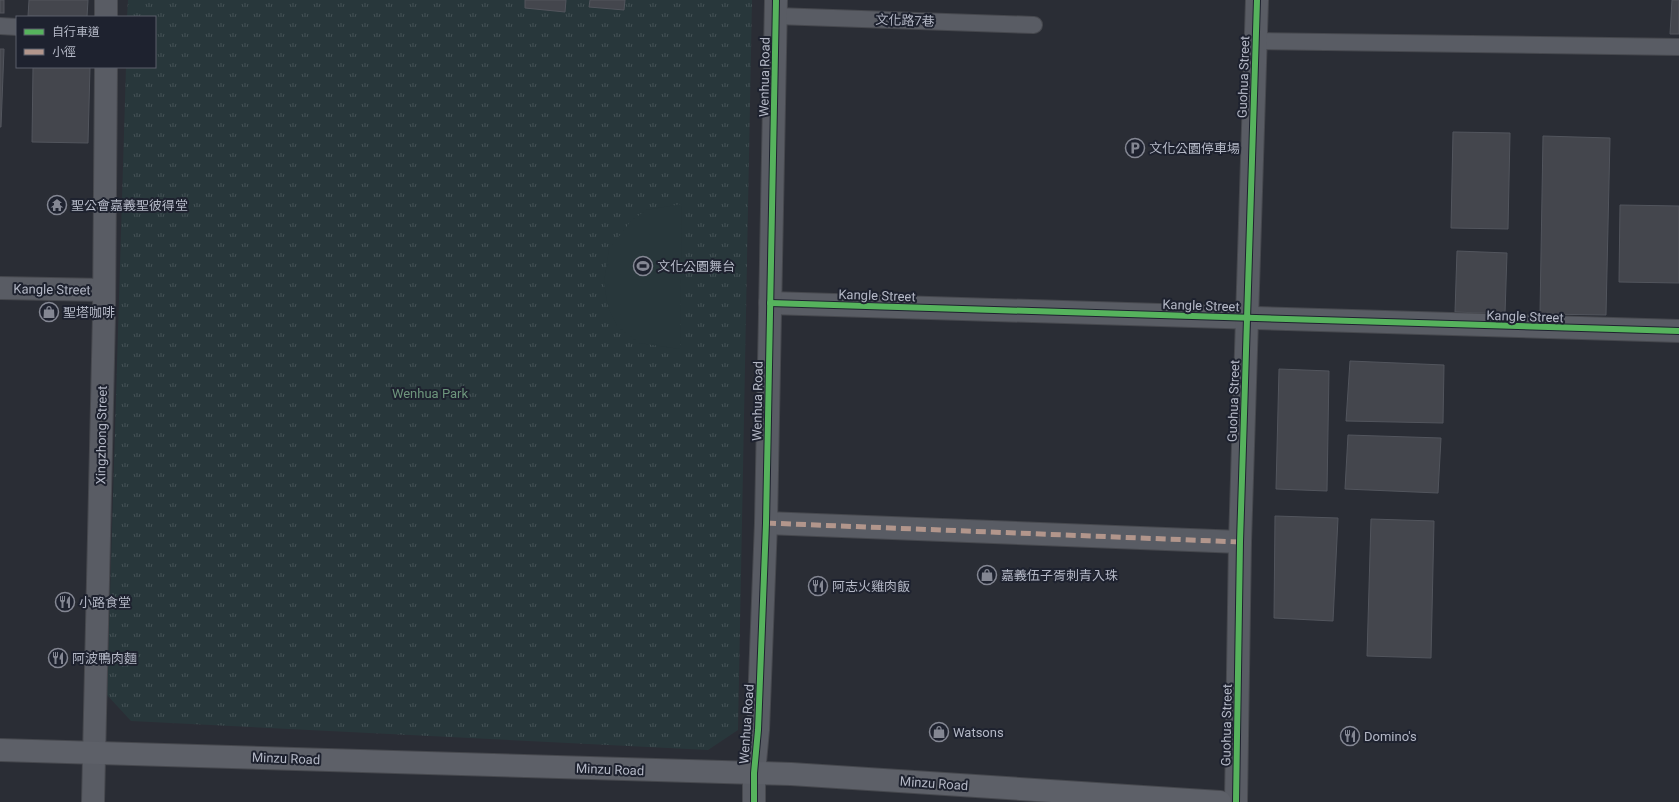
<svg xmlns="http://www.w3.org/2000/svg" width="1679" height="802" viewBox="0 0 1679 802" font-family="Roboto,'Noto Sans TC',sans-serif">
	<defs>
		<pattern id="park-tufts" width="24" height="20" patternUnits="userSpaceOnUse"><rect width="24" height="20" fill="#28373b"/><path d="M3 7l-1-3M5 7V3M7 7l1-3M15 17l-1-3M17 17v-4M19 17l1-3" fill="none" stroke="#455256"/></pattern>
	</defs>
	<rect width="100%" height="100%" fill="#2a2d35"/>
	<!-- park -->
	<path fill="url(#park-tufts)" d="M128,0h624l-14,730 -30,20 -577,-29 -24,-26 19,-628h29v-50h-28z"/>
	<!-- pitch -->
	<path fill="#28373b" d="M682,204l-2,145 -41,-6 -22,-17 -9,-19 -4,-24 5,-34 22,-28 15,-11z"/>
	<!-- building -->
	<g fill="#44464d" stroke="#52555d">
		<rect x="0" y="0" width="4" height="13"/>
		<path d="M29,0h59l-1,17 -59,-1z"/>
		<path d="M525,0h41l-1,12 -40,-4z"/>
		<path d="M590,0h35l-1,10 -35,-3z"/>
		<path d="M1672,0h7v34h-9z"/>
		<path d="M0,49h4l-3,78h-1z"/>
		<path d="M33,67h57l-2,76 -56,-1z"/>
		<path d="M1453,132l57,1 -2,96 -57,-1z"/>
		<path d="M1543,136l67,2 -4,177 -66,-1z"/>
		<path d="M1620,205l59,1v77l-60,-1z"/>
		<path d="M1457,251l50,2 -2,61 -50,-2z"/>
		<path d="M1350,361l94,4 -1,58 -97,-2z"/>
		<path d="M1279,369l50,2 -2,120 -51,-2z"/>
		<path d="M1348,435l93,3 -3,55 -93,-4z"/>
		<path d="M1275,516l63,2 -5,103 -59,-3z"/>
		<path d="M1371,519l63,2 -3,137 -64,-2z"/>
	</g>
	<g fill="none" stroke-linecap="round" stroke-linejoin="round">
		<defs>
			<g id="service">
				<path d="M776,16l258,9"/>
				<path d="M0,26l17,1"/>
				<path d="M1255,41l424,6"/>
			</g>
			<g id="minor">
				<path d="M106,17v-17"/>
				<path d="M0,288l104,2"/>
				<path d="M770,303l909,28"/>
				<path d="M766,523l474,19"/>
				<path d="M93,802l11,-487 2,-248"/>
				<path d="M754,802v-29l4,-43 8,-207 10,-523"/>
				<path d="M1236,802l4,-260 17,-542"/>
			</g>
			<path id="secondary" d="M0,750l791,24 429,28"/>
		</defs>
		<!-- service casing -->
		<use href="#service" stroke="#46484e" stroke-width="18"/>
		<!-- minor casing -->
		<use href="#minor" stroke="#46484e" stroke-width="24"/>
		<!-- secondary casing -->
		<use href="#secondary" stroke="#46484e" stroke-width="24"/>
		<!-- service -->
		<use href="#service" stroke="#595c64" stroke-width="16"/>
		<!-- minor -->
		<use href="#minor" stroke="#595c64" stroke-width="22"/>
		<!-- secondary -->
		<use href="#secondary" stroke="#5d6068" stroke-width="22"/>
		<!-- quiet -->
		<path stroke="#b2968c" stroke-width="5" stroke-dasharray="10 5" stroke-linecap="butt" d="M766,523l474,19"/>
		<defs>
			<g id="cycleway">
				<path d="M770,303l909,28"/>
				<path d="M754,802v-29l4,-43 8,-207 10,-523"/>
				<path d="M1236,802l4,-260 17,-542"/>
			</g>
		</defs>
		<!-- cycleway casing -->
		<use href="#cycleway" stroke="#1e222f" stroke-width="8"/>
		<!-- cycleway -->
		<use href="#cycleway" stroke="#56b35d" stroke-width="6"/>
	</g>
	<!-- icons -->
	<defs>
		<symbol id="parking-ring" viewBox="-11 -11 22 22"><circle r="9.5" fill="#1e222f" stroke="#848793" stroke-width="1.5"/><path d="M-3.5-5.5H1a3.5 3.5 0 0 1 0 7H-1V5.5H-3.5ZM-1-3.4V-.6H.8a1.4 1.4 0 0 0 0-2.8Z" fill="#848793"/></symbol>
		<symbol id="temple-ring" viewBox="-11 -11 22 22"><circle r="9.5" fill="#1e222f" stroke="#848793" stroke-width="1.5"/><path d="M0-6L5-2H3V0L6.5 2.5H4V6H1.5V3h-3V6H-4V2.5H-6.5L-3 0V-2H-5Z" fill="#848793"/></symbol>
		<symbol id="stadium-ring" viewBox="-11 -11 22 22"><circle r="9.5" fill="#1e222f" stroke="#848793" stroke-width="1.5"/><path d="M0-5a6.5 5 0 1 0 0 10a6.5 5 0 1 0 0-10ZM-3.5-1.8h7v3.6h-7Z" fill="#848793"/></symbol>
		<symbol id="shop-ring" viewBox="-11 -11 22 22"><circle r="9.5" fill="#1e222f" stroke="#848793" stroke-width="1.5"/><path d="M-5-2.5h2.3a2.7 3.5 0 0 1 5.4 0H5L5.5 6h-11ZM-1.5-2.5h3a1.5 2.3 0 0 0-3 0Z" fill="#848793"/></symbol>
		<symbol id="restaurant-ring" viewBox="-11 -11 22 22"><circle r="9.5" fill="#1e222f" stroke="#848793" stroke-width="1.5"/><path d="M-5-6h1v4h1v-4h1v4h1v-4h1v5L-1.5 .5V6h-2V.5L-5-1ZM5-6V6H3V1.5H1.5Q1.5-4 5-6Z" fill="#848793"/></symbol>
	</defs>
	<g fill-rule="evenodd">
		<use href="#parking-ring" x="1124" y="137" width="22" height="22"/>
		<use href="#temple-ring" x="46" y="194" width="22" height="22"/>
		<use href="#stadium-ring" x="632" y="255" width="22" height="22"/>
		<use href="#shop-ring" x="38" y="301" width="22" height="22"/>
		<use href="#shop-ring" x="976" y="564" width="22" height="22"/>
		<use href="#restaurant-ring" x="807" y="575" width="22" height="22"/>
		<use href="#restaurant-ring" x="54" y="591" width="22" height="22"/>
		<use href="#restaurant-ring" x="47" y="647" width="22" height="22"/>
		<use href="#shop-ring" x="928" y="721" width="22" height="22"/>
		<use href="#restaurant-ring" x="1339" y="725" width="22" height="22"/>
	</g>
	<g text-anchor="middle" stroke-width="4" stroke-linejoin="round" paint-order="stroke">
		<!-- street labels -->
		<g font-size="13" fill="#b4b8c6" stroke="#1e222f">
			<text transform="translate(905 20) rotate(2)" y="5">文化路7巷</text>
			<text transform="translate(764 77) rotate(-89)" y="5">Wenhua Road</text>
			<text transform="translate(1243 77) rotate(-88)" y="5">Guohua Street</text>
			<text transform="translate(52 289) rotate(1)" y="5">Kangle Street</text>
			<text transform="translate(877 295) rotate(2)" y="5">Kangle Street</text>
			<text transform="translate(1201 305) rotate(2)" y="5">Kangle Street</text>
			<text transform="translate(1525 316) rotate(2)" y="5">Kangle Street</text>
			<text transform="translate(757 401) rotate(-89)" y="5">Wenhua Road</text>
			<text transform="translate(1233 401) rotate(-88)" y="5">Guohua Street</text>
			<text transform="translate(101 435) rotate(-89)" y="5">Xingzhong Street</text>
			<text transform="translate(746 724) rotate(-86)" y="5">Wenhua Road</text>
			<text transform="translate(1226 725) rotate(-89)" y="5">Guohua Street</text>
			<text transform="translate(286 758) rotate(2)" y="5">Minzu Road</text>
			<text transform="translate(610 769) rotate(2)" y="5">Minzu Road</text>
			<text transform="translate(934 783) rotate(4)" y="5">Minzu Road</text>
		</g>
		<!-- poi labels -->
		<g font-size="13" fill="#b4b8c6" stroke="#1e222f" text-anchor="start">
			<text x="1149" y="153">文化公園停車場</text>
			<text x="71" y="210">聖公會嘉義聖彼得堂</text>
			<text x="657" y="271">文化公園舞台</text>
			<text x="63" y="317">聖塔咖啡</text>
			<text x="1001" y="580">嘉義伍子胥刺青入珠</text>
			<text x="832" y="591">阿志火雞肉飯</text>
			<text x="79" y="607">小路食堂</text>
			<text x="72" y="663">阿波鴨肉麵</text>
			<text x="953" y="737">Watsons</text>
			<text x="1364" y="741">Domino's</text>
		</g>
		<!-- park labels -->
		<g font-size="13" fill="#6d957c" stroke="#1e222f">
			<text x="430" y="398">Wenhua Park</text>
		</g>
	</g>
	<!-- legend -->
	<rect x="16" y="16" width="140" height="52" fill="#1e222f" stroke="#5a5e6b"/>
	<rect x="24" y="29" width="20" height="6" fill="#56b35d" stroke="#5a5e6b"/>
	<text x="52" y="36" font-size="12" fill="#b4b8c6">自行車道</text>
	<rect x="24" y="49" width="20" height="6" fill="#b2968c" stroke="#5a5e6b"/>
	<text x="52" y="56" font-size="12" fill="#b4b8c6">小徑</text>
</svg>
